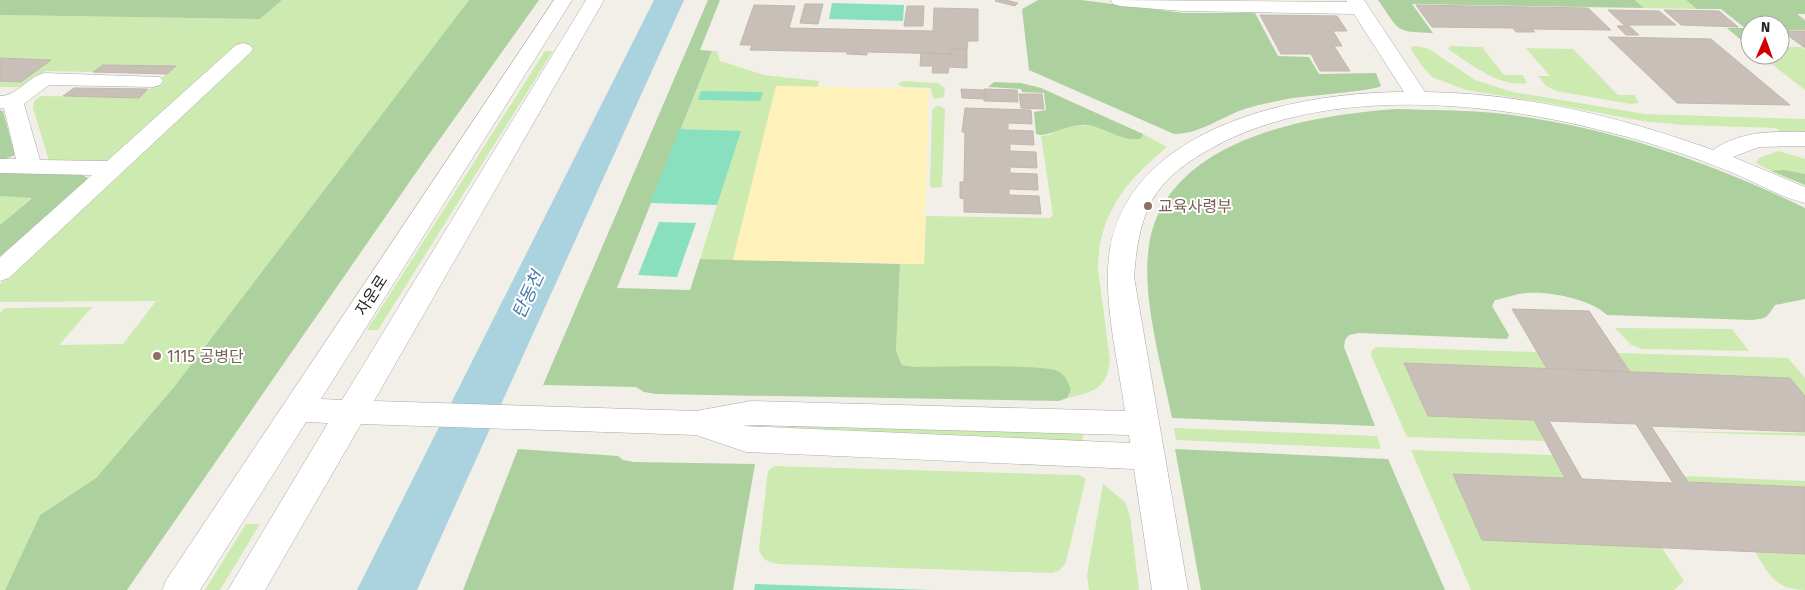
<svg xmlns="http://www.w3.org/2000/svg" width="1805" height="590" viewBox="0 0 1805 590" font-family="'Fira Sans','Noto Sans KR',sans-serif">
	<rect width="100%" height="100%" fill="#f2efe9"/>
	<!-- grass -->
	<g fill="#cdebb0">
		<path d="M282,0h187l-295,387 -78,91 -56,37 -35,75h-5v-277l5,-5 87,-1 -33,38 64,-1 33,-43 -156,1v-18l250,-234 -142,111h-59l-16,-53 1,-7 7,-5 98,2 36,-32 -72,-1 -10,7 -48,-1 -22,16h-23v-6l21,1 29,-22 -50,-2v-43l260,4z"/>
		<path d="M1635,0h51l11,9 -53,-1z"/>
		<path d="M1416,46l13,3 46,31 38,12 132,22 160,5v14h-23l-6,-5 -92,-3 -42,-4 -100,-19 -76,-12 -34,-13 -9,-10 -12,-17v-3z"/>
		<path d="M1450,46l32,1 22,28h19l4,8c-25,5 -56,-18 -76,-32l-3,-2z"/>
		<path d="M1780,47h22l3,3v40l-45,-35h20z"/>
		<path d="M1526,48l47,1 45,46h16l5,8 -9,1 -74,-13 -10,-5 -8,-10h12z"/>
		<path d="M545,51h8l-175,279h-11z"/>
		<path d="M712,51h5l3,10 44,14 55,6 -1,6 -42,-1 -43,174 -33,-1 40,-127 -59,-3z"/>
		<path d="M903,81l35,2 7,5 -1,9 -11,2 -2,-11 -27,-1 -7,-3z"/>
		<path d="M936,106h4l5,3 -3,78 -10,1 -2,-2 2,-76z"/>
		<path d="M1069,125c11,0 21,0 32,3 14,3 26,15 41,10l1,-4 24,13c-40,33 -69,67 -69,122l12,91c-2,28 -18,33 -43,38l4,-8 -14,-20 -22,-2 -120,-1 -13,-2 -6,-14 4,-87h24l2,-48 124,2 3,-3 -12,-79 8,-1z"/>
		<path d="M1779,151l26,8v15l-34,-3 -15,-8 3,-5z"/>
		<path d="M0,196l32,1 -32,28z"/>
		<path d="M1615,328l117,1 17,22 -107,-2 -11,-4z"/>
		<path d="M1376,347l161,5 10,17 -143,-5 24,52 106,4 12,21 -139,-4 -36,-82 1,-5z"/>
		<path d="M1618,353l170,5 17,20v18l-15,-18 -160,-6z"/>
		<path d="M789,424l294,10 -1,9 -295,-12z"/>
		<path d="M1174,428l203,8 4,13 -205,-9z"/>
		<path d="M1654,431l151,2v3z"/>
		<path d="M1411,450l142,5 12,23 -111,-4 28,65 180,9 22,33 -10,9h-203z"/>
		<path d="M774,466l304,9 7,3v4l-19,80 -6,8 -8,3 -272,-9c-11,-2 -18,-3 -21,-15l9,-78z"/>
		<path d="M1683,476l122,5v6l-117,-5z"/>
		<path d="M1103,484l22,18 5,14 9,74h-50l-2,-15z"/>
		<path d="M246,524h14l-40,66h-15z"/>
		<path d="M1755,552l50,2v36c-30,0 -36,-16 -50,-38z"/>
	</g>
	<!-- forest -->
	<g fill="#add19e">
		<path d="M0,0h282l-22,19 -260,-4z"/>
		<path d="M469,0h70l-117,164 -295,426h-122l35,-75 56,-37 78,-91z"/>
		<path d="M708,0h12l-20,50 12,1 -95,237 73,2 10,-31 200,5 -4,87 6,14 13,2c23,0 131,-3 143,4 8,5 10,11 13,19l-4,8 -8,3 -403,-7 -12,-2 -8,-5 -93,-2z"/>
		<path d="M1038,0h43l103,13h71l23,43 31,1 10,17 57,-1 5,13c-6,5 -79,10 -94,13 -15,3 -30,6 -45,11 -22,8 -43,24 -68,24l-145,-64 -7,-61z"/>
		<path d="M1378,0h257l9,8 -232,-4 21,29c-39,-1 -33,-2 -55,-33z"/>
		<path d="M1686,0h119v14h-8l8,6v10h-25v-5h-30l-1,22 -22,-19h18l-24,-19h-24z"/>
		<path d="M994,82l27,1 20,5 102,46 -1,4c-17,6 -37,-11 -55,-13 -20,-2 -40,14 -51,9l-2,-22 12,-2 -2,-17 -22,-1 -1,-3 -33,-2z"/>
		<path d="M1397,109c33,1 66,1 98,4 109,12 213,48 310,95v91l-30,6c-9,13 -6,13 -24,15l-144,-5c-16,-16 -58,-24 -81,-22 -11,1 -21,5 -31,7l-3,6 17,29 -2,4 -148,-6 -10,2 -4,5 -1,7 31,79 -203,-8c-10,-51 -31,-121 -23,-172 16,-107 160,-131 248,-137z"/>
		<path d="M0,110l3,1 12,44 -15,6z"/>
		<path d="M1784,170l21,4v11l-34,-14z"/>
		<path d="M0,173l82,2 6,3 -88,83v-36l32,-27 -32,-2z"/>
		<path d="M518,449l100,7 5,4 11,2 121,2 -22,126h-270z"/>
		<path d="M1175,449l213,10 57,131h-244z"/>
	</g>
	<!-- sand -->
	<path fill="#fff1ba" d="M776,86l153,3 -5,175 -191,-4z"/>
	<!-- pitch -->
	<g fill="#88e0be">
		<path d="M832,3l72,2 -1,16 -74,-2z"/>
		<path d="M701,91l62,1 -3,9 -62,-1z"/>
		<path d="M680,129l61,2 -24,74 -67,-2z"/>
		<path d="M659,222l37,1 -19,54 -39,-2z"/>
		<path d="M755,584l176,6h-177z"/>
	</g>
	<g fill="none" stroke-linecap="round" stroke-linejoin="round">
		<!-- river -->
		<path fill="#aad3df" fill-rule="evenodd" d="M654,0h30l-267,590h-60z"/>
	</g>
	<!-- building -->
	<g fill="#c7bfb8" stroke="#c4b6ab" fill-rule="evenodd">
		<path d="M1006,0l12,3 -3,3 -20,-5z"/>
		<path d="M805,4h18l-5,20 -18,-1z"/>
		<path d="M754,5l41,1 -6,22 144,3 1,-23 44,1v32h-10l-1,8h-15v5l-85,-2v3l-20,-1v-2l-97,-2 2,-5h-12z"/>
		<path d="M1416,5l172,3 23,22 -79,-1 3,3h-19l-3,-4 -81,-1z"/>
		<path d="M907,6h17l-1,20h-19z"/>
		<path d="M1608,10l51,1 17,14h-52z"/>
		<path d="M1664,10l55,1 19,16 -57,-2z"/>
		<path d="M1260,15l77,1 10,15h-14l9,15h-8l16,25h-30l-9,-17h-30z"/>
		<path d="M1617,26h12l10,9h-13z"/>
		<path d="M1782,31h23v17z"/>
		<path d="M1608,37l103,2 79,66 -113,-2z"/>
		<path d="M952,49h15v19l-18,-1 -1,6h-16l1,-7h-13l1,-13 31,1z"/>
		<path d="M0,58l51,2 -30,22 -21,-1z"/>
		<path d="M103,65l73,1 -9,8 -74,-2z"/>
		<path d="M74,88l74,1 -9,9 -76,-2z"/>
		<path d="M961,89l22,1 1,9 -22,-1z"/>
		<path d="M984,89l33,1 1,12 -34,-1z"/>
		<path d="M1019,94h23l2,15 -23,-1z"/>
		<path d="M965,108l66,2 1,14 -24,-1v7l25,1 1,14 -24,-1v7l26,1 1,16 -27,-1v6l27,1 1,16 -29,-1v6l30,1 2,18 -77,-2v-13l-4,-1v-16h4l1,-50h-3z"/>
		<path d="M1512,309l77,2 41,61 -83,-3z"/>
		<path d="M1404,363l386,15 15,18v36l-154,-6 37,56 117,5v67l-323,-14 -29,-66 112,4 -31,-58 -106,-4zM1549,421l87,3 37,59 -91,-4z"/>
	</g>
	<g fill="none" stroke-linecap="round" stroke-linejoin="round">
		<defs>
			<g id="minor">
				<path d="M554,0h18l-251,399 21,1 244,-400h18l-230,401 322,10 55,-10 374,10c-7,-51 -23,-112 -15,-162 21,-124 190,-157 294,-157l-50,-78 -172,-3 -62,-5 -7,-2 -2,-4 236,2 -1,-2h18l61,92c98,1 196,25 288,58 27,-19 61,-19 92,-18v14l-46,1 -26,10 72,30v16c-25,-6 -48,-20 -72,-30 -44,-18 -90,-33 -137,-44 -117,-29 -275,-42 -384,19 -24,13 -48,30 -61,54 -12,24 -15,49 -17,75l54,313h-36l-18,-121 -388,-17 -50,-17 -335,-11 -96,166h-37l100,-167 -22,-1 -106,168h-38l5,-11zM751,425l378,10 1,8 -387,-17z"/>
				<path d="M243,43l7,2 3,4 -3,4 -241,225 -9,3v-24l92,-82 -92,-2v-14h16l-12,-51h-4v-12c17,0 28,-19 44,-23l116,4 3,4 -3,4 -7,2 -104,-2 -25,19 16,56 67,1 129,-116z"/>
			</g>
		</defs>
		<!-- minor casing -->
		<use href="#minor" stroke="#a9a9a9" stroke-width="1"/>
		<!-- minor -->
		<use href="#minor" fill="#fff" fill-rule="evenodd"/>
	</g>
	<!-- markers -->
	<g fill="#8d6e63" stroke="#fff" stroke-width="2">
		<circle cx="1148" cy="206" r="5"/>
		<circle cx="157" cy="356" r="5"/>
	</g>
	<g text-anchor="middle" stroke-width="4" stroke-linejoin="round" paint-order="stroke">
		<!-- education labels -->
		<g font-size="16" fill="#785e54" stroke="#fff" text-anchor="start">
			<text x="1158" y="212">교육사령부</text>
			<text x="167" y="362">1115 공병단</text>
		</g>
		<!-- street labels -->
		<g font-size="16" fill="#222" stroke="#fff">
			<text transform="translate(371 295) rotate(-57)" y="6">자운로</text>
		</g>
		<!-- water labels -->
		<g font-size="18" font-style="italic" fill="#4a7aab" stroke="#fff">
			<text transform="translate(528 295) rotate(-65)" y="6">탄동천</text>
		</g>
	</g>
	<!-- north arrow -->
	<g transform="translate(1765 40) rotate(2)"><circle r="24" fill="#ffffff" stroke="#a7a7a7"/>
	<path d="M0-4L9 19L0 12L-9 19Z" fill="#d40000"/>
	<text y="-8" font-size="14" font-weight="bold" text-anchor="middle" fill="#222222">N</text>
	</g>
</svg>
